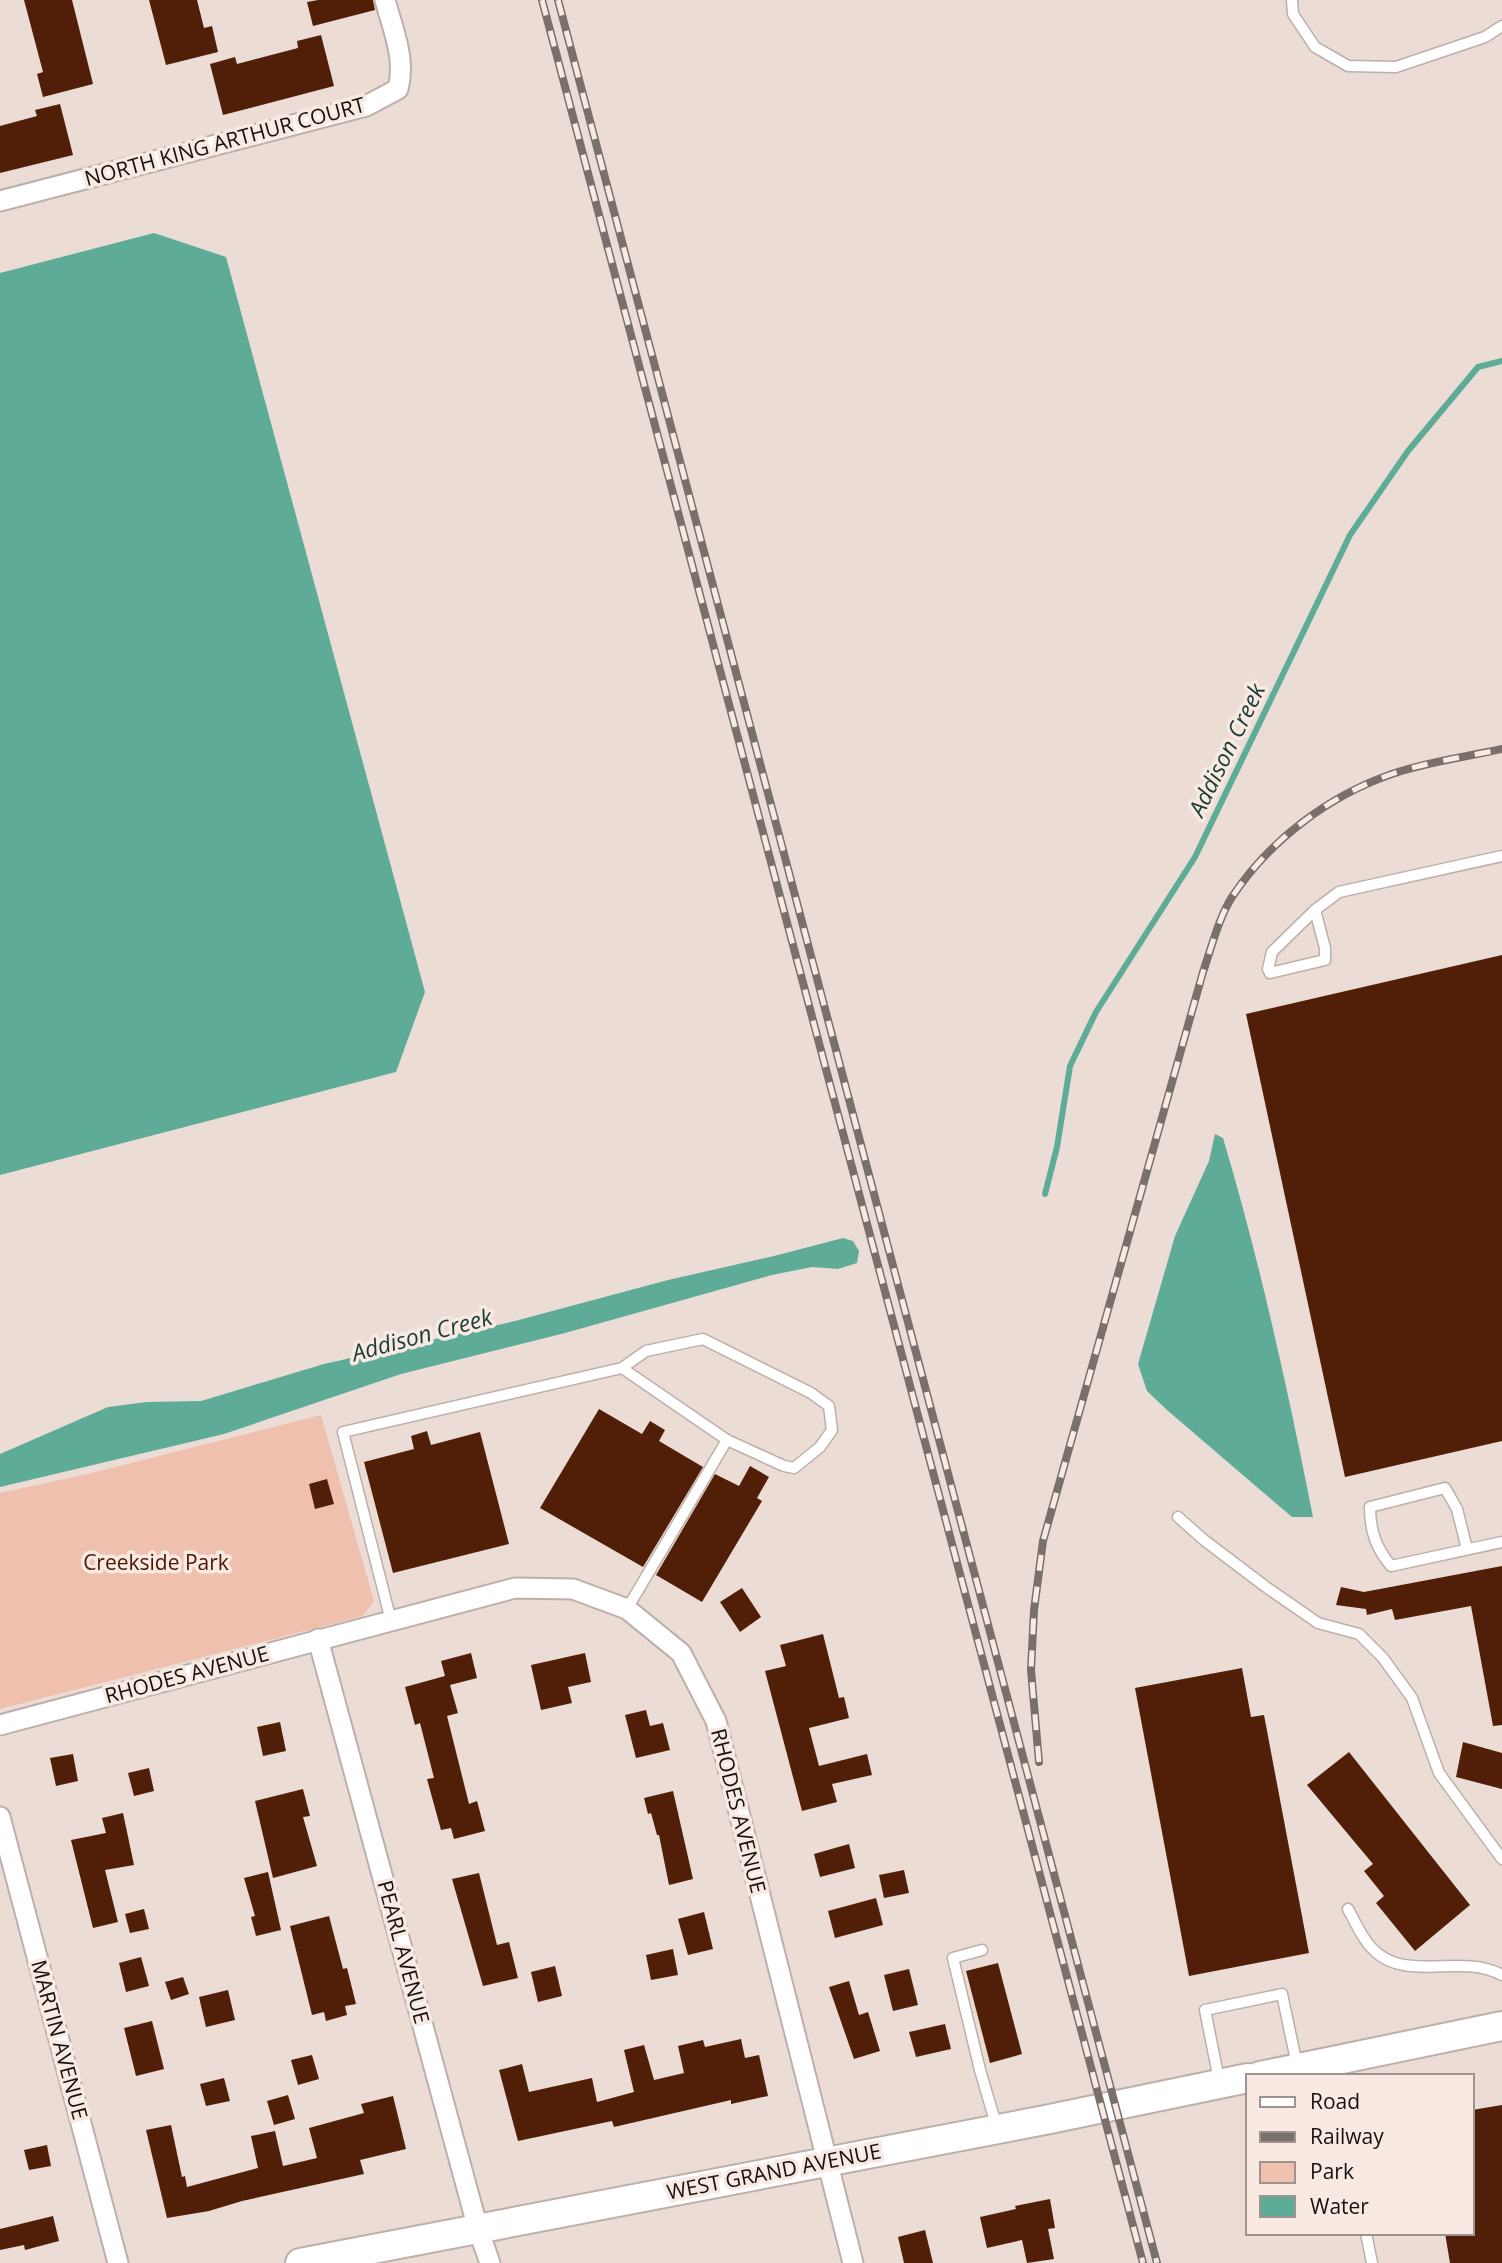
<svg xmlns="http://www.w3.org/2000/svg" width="1502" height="2263" viewBox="0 0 1502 2263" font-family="'Open Sans',sans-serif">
	<rect width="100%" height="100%" fill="#ebdcd6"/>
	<!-- green -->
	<path fill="#eec0ad" d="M321,1415l53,186 -11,15 -363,93v-216l88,-19z"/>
	<!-- water -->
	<g fill="#5eac98">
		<path d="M154,233l72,24 199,735 -29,80 -396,103v-902z"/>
		<path d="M1215,1134l8,4c37,124 65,252 90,379h-21l-125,-107 -20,-19 -9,-27 37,-128 34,-75z"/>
		<path d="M843,1238l10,3 6,10 -2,12 -19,6 -26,-2 -40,8 -207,58 -164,41 -177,60 -224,53v-33l108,-47 39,-5 54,-1 123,-37 191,-43 153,-41 110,-25z"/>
	</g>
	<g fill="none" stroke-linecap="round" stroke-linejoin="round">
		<!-- stream -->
		<path stroke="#5eac98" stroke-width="6" d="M1045,1194l12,-47 13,-81 26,-54 99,-155 155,-322 58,-84 70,-84 24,-6"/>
	</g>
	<!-- building -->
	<g fill="#511f07">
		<path d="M24,0h48l21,84 -50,13 -6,-23 6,-2z"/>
		<path d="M149,0h48l7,28 8,-2 6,26 -52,13z"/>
		<path d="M318,0h55l2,10 -62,16 -6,-24z"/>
		<path d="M321,35l13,51 -111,29 -13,-51 25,-7 2,7 61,-16 -1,-7z"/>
		<path d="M60,104l13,51 -73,18v-47l37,-10 -2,-6z"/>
		<path d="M1502,955v486l-157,36 -99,-463z"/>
		<path d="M599,1409l43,25 8,-13 15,9 -6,11 44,26 -60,100 -103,-59z"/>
		<path d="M427,1431l4,14 49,-13 29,112 -116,29 -29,-111 50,-13 -3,-13z"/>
		<path d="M750,1466l19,11 -12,21 5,3 -60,101 -46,-27 59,-101 24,12z"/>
		<path d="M327,1479l7,25 -19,5 -6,-25z"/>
		<path d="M1502,1566v159l-9,1 -22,-120 -76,14 -3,-11 -25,6 -1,-6 -30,-4 5,-18 23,5z"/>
		<path d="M742,1588l19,29 -21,15 -20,-30z"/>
		<path d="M823,1634l16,64 5,-1 5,21 -40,10 10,38 48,-12 5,21 -40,9 5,18 -35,9 -37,-140 21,-5 -6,-21z"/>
		<path d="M471,1653l6,25 -27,7 8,28 -11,3 22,88 8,-3 8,30 -31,8 -3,-11 -10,2 -14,-51 7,-1 -14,-55 -5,2 -10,-38 40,-11 -4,-15z"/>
		<path d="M585,1653l6,29 -23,5 4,16 -31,7 -10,-45z"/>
		<path d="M1242,1668l9,49 13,-2 45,238 -120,23 -54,-288z"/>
		<path d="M646,1710l4,16 13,-3 7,27 -34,8 -11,-43z"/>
		<path d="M280,1722l6,29 -23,5 -6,-29z"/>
		<path d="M1463,1742l39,11v36l-46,-12z"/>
		<path d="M1349,1752l121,153 -55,46 -39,-48 8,-7 -20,-25 9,-7 -66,-79z"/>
		<path d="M73,1754l5,27 -22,5 -6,-28z"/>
		<path d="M149,1768l5,23 -20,5 -6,-23z"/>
		<path d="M303,1789l7,27 -7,1 14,49 -44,12 -18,-77z"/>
		<path d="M673,1791l20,88 -24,6 -10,-50h-2l-6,-22 -3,1 -4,-16z"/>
		<path d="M123,1813l11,52 -29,5 13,52 -25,6 -22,-88 35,-7 -4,-15z"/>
		<path d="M849,1844l6,24 -35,9 -6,-23z"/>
		<path d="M904,1870l5,23 -25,5 -5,-23z"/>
		<path d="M268,1872l13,58 -25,6 -5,-19 4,-1 -11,-38z"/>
		<path d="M479,1873l18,72 12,-3 9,36 -35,8 -31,-107z"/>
		<path d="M876,1898l7,27 -48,13 -7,-27z"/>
		<path d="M144,1909l5,20 -19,4 -5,-19z"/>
		<path d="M704,1912l9,37 -25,6 -10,-36z"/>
		<path d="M329,1916l14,53 4,-1 9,36 -11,2 2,9 -21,6 -2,-9 -12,3 -22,-89z"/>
		<path d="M673,1949l5,26 -27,5 -5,-25z"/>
		<path d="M141,1957l8,29 -23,6 -7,-29z"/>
		<path d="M998,1963l24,91 -32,9 -24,-92z"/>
		<path d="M555,1966l7,30 -24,6 -7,-30z"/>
		<path d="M909,1969l9,36 -25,6 -9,-36z"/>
		<path d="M183,1977l6,17 -18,6 -6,-18z"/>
		<path d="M849,1981l10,34 9,-3 12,39 -26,8 -25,-72z"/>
		<path d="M228,1990l7,30 -29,7 -7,-30z"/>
		<path d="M152,2021l12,48 -28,7 -12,-48z"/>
		<path d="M945,2024l6,25 -35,8 -7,-25z"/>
		<path d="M741,2039l4,19 14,-3 9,41 -37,8v-4l-117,27 -2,-6 -94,20 -19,-71 23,-6 7,28 63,-14 5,24 37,-10 -10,-42 20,-5 10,35 30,-7 -6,-27 25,-6 2,7z"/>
		<path d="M312,2055l7,24 -21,6 -7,-25z"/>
		<path d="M224,2078l6,23 -24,5 -6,-22z"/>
		<path d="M288,2095l7,24 -21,6 -7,-24z"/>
		<path d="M393,2096l13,53 -46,11 4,14 -122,27 -33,10 -42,7 -21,-88 25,-5 11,52 3,-1 2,11 71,-19 -7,-32 24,-5 8,35 34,-8 -8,-30 55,-15 -3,-9z"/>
		<path d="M1502,2105v158h-52l-5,-30h27v-123z"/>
		<path d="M47,2145l4,21 -22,4 -5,-20z"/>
		<path d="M1050,2199l5,29 -7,1 6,30 -27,4 -5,-23 -35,8 -7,-31 36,-8 -1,-3z"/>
		<path d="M53,2216l6,25 -34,9 -1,-5 -24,5v-21z"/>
		<path d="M925,2230l8,33h-29l-6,-26z"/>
	</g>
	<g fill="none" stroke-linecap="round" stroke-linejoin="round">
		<defs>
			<g id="lane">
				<path d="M1292,0l1,14 22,33 33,19 48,1 89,-30 17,-11"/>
				<path d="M1315,910l10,38v12l-55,13 -2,-4 4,-17 43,-42 24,-18 163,-36"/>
				<path d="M622,1368l24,-17 57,-12 108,54 18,13 3,24 -12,17 -26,21 -10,-2 -57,-26"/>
				<path d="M1178,1517l26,23 62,47 52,36 41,11 24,24 29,40 27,75 63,86"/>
				<path d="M1467,1549l-10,-40 -12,-21 -75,19c0,24 6,41 21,59l111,-24"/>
				<path d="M391,1621l-48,-189 279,-64 105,72 -100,169"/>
				<path d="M1348,1909c5,9 10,20 16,29 33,52 92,12 138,37"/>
				<path d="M982,1950l-29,8 27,112 17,58"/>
				<path d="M1219,2080l-14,-70 77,-16 15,71"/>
				<path d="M1366,2233l6,30"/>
			</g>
			<g id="street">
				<path d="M0,201l366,-95 32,-17c8,-30 -5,-59 -13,-89"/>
				<path d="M318,1639l160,590 12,34"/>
				<path d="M0,1725l515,-137 58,1 54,20 54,44 35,68 137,542"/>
				<path d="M0,1817l118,446"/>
			</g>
			<g id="secondary">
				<path d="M1260,2076l242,-50"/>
				<path d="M300,2263l745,-143 203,-42"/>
			</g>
		</defs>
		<!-- lane casing -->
		<use href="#lane" stroke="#bdafa9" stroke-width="13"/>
		<!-- street casing -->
		<use href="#street" stroke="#bdafa9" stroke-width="23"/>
		<!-- secondary casing -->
		<use href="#secondary" stroke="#bdafa9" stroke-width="32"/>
		<!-- lane -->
		<use href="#lane" stroke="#fff" stroke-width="10"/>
		<!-- street -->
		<use href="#street" stroke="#fff" stroke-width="19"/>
		<!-- secondary -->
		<use href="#secondary" stroke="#fff" stroke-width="28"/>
		<defs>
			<g id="rail">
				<path d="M542,0l601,2263"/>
				<path d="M558,0l599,2263"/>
				<path d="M1039,1762l-8,-92 3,-60 9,-69 160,-569c8,-23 16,-55 29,-75 37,-56 96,-101 160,-123 34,-12 74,-17 110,-25"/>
			</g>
		</defs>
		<!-- rail casing -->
		<use href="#rail" stroke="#79706c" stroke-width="8"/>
		<!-- rail -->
		<use href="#rail" stroke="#f8e9e3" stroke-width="5" stroke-dasharray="16" stroke-linecap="butt"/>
	</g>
	<g text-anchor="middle" stroke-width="7" stroke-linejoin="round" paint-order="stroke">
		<!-- street labels -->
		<g font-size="21" fill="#171210" stroke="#f8e9e3">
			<text transform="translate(225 142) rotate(-15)" y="7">NORTH KING ARTHUR COURT</text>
			<text transform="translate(187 1675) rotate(-15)" y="7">RHODES AVENUE</text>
			<text transform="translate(738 1811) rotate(76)" y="7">RHODES AVENUE</text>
			<text transform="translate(403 1952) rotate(75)" y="7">PEARL AVENUE</text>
			<text transform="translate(59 2040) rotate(75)" y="7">MARTIN AVENUE</text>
			<text transform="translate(774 2172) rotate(-11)" y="7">WEST GRAND AVENUE</text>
		</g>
		<!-- park labels -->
		<g font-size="21" fill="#4d1600" stroke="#f8e9e3">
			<text x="156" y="1570">Creekside Park</text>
		</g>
		<!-- water labels -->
		<g font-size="23" font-style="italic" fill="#193e35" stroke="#f8e9e3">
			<text transform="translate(1227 750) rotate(-64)" y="8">Addison Creek</text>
			<text transform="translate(422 1335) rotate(-15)" y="8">Addison Creek</text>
		</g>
	</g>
	<!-- legend -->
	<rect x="1246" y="2074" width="228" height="161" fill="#f8e9e3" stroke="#9e938f" stroke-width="2"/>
	<rect x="1260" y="2097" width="35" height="10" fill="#ffffff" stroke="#9e938f" stroke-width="2"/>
	<text x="1310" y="2109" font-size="21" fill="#171210">Road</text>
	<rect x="1260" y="2132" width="35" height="10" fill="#79706c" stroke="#9e938f" stroke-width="2"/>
	<text x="1310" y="2144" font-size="21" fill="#171210">Railway</text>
	<rect x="1260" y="2162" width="35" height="21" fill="#eec0ad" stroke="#9e938f" stroke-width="2"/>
	<text x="1310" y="2179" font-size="21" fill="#171210">Park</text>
	<rect x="1260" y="2196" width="35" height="21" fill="#5eac98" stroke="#9e938f" stroke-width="2"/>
	<text x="1310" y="2214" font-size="21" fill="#171210">Water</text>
</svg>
